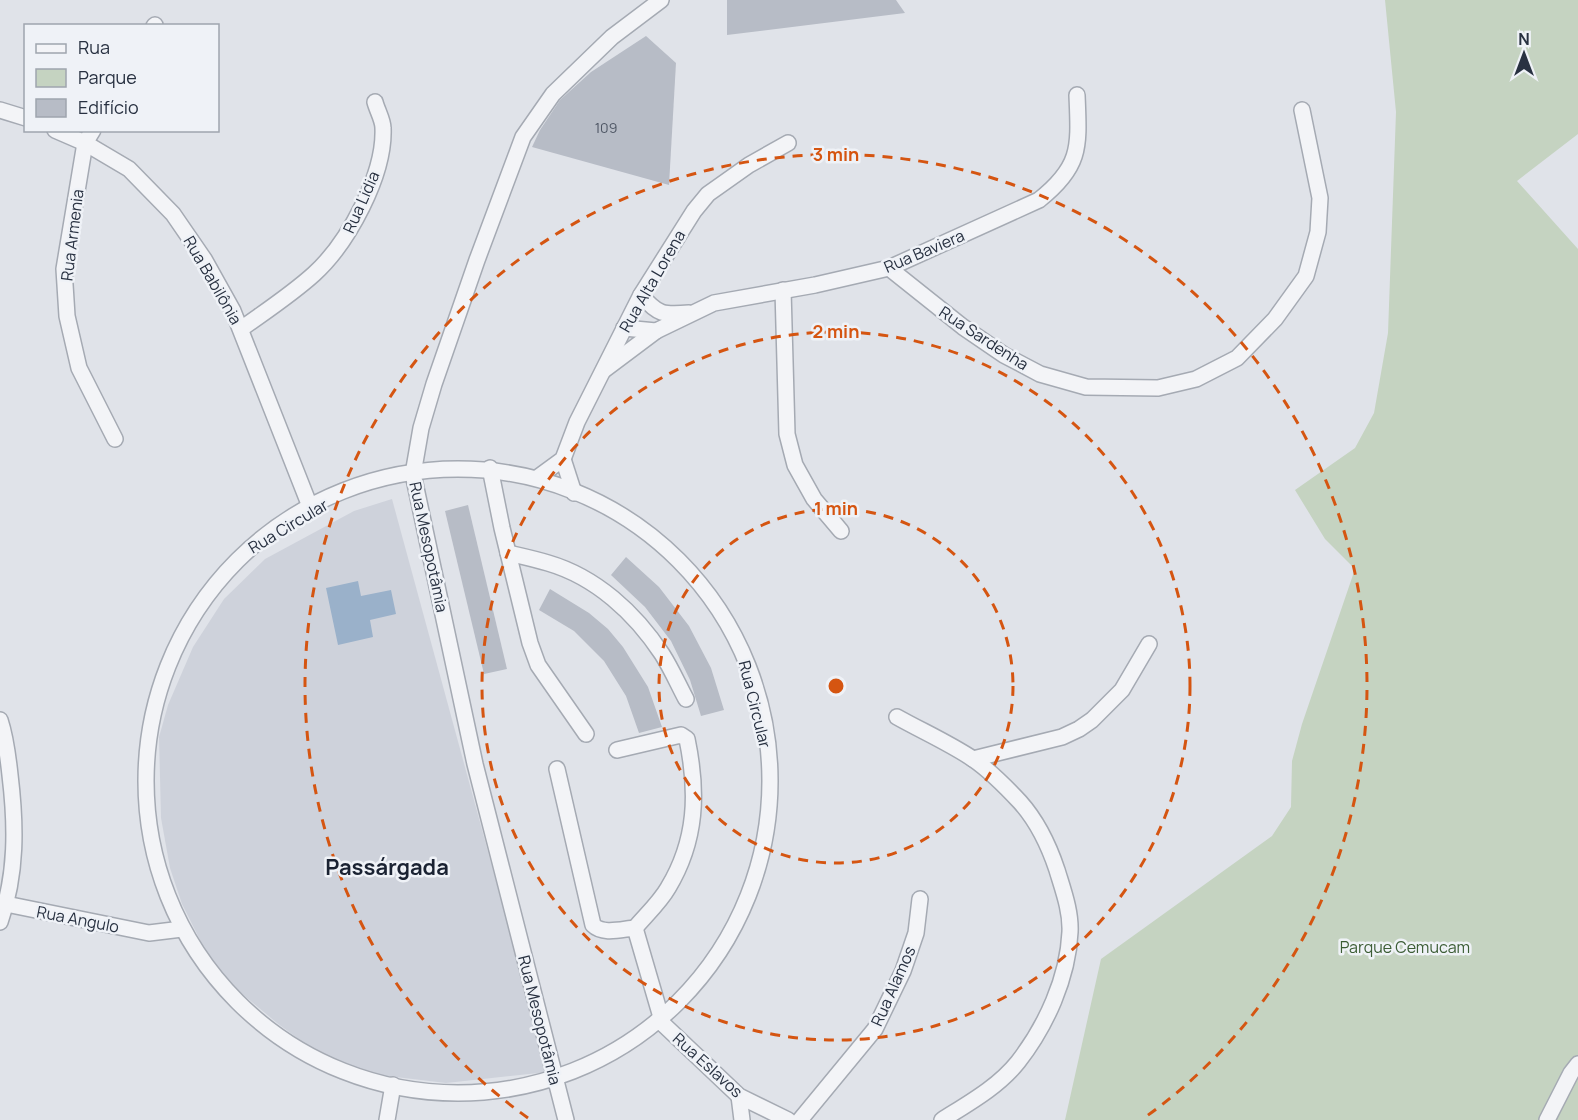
<svg xmlns="http://www.w3.org/2000/svg" width="1578" height="1120" viewBox="0 0 1578 1120" font-family="Manrope,sans-serif">
	<rect width="100%" height="100%" fill="#e0e3e9"/>
	<!-- built -->
	<path fill="#ced2db" d="M392,499l156,573 -102,11 -67,-8 -55,-17 -47,-35 -48,-40 -25,-35 -22,-44 -12,-36 -9,-50 -2,-81 9,-32 25,-58 31,-48 41,-40 89,-48z"/>
	<!-- green -->
	<path fill="#c5d3c1" d="M1385,0h193v134l-61,47 61,68v871h-513l36,-161 171,-123 19,-29 1,-46 10,-37 53,-155 -30,-30 -30,-49 60,-42 19,-35 14,-80 8,-221z"/>
	<!-- water -->
	<path fill="#9ab1ca" d="M358,581l3,15 30,-6 5,24 -26,6 3,17 -35,8 -12,-57z"/>
	<!-- building -->
	<g fill="#b7bcc6">
		<path d="M727,0h169l9,13 -178,22z"/>
		<path d="M646,36l30,27 -7,122 -137,-38 8,-17 20,-30 31,-28z"/>
		<path d="M468,505l39,164 -23,5 -39,-163z"/>
		<path d="M626,557l33,30 30,39 22,42 13,42 -23,6 -11,-36 -19,-39 -26,-34 -34,-32z"/>
		<path d="M550,589l39,24 19,16 15,18 25,40 14,40 -23,6 -13,-37 -22,-35 -30,-30 -35,-21z"/>
	</g>
	<g fill="none" stroke-linecap="round" stroke-linejoin="round">
		<defs>
			<g id="minor">
				<path d="M154,26l1,-1"/>
				<path d="M0,110l26,8"/>
				<path d="M55,130l30,13 44,26 44,45 31,45 29,52 78,198"/>
				<path d="M93,130l-8,13 -21,126 3,47 12,52 36,71"/>
				<path d="M889,268l74,59 41,28 36,19 46,13 72,1 38,-9 41,-21 38,-39 31,-43 12,-44 2,-34 -18,-88"/>
				<path d="M783,290l4,144 8,31 19,34 27,32"/>
				<path d="M641,295c17,20 22,20 48,18"/>
				<path d="M624,328l32,3 58,-28 101,-18 74,-17 150,-68c43,-34 40,-54 38,-105"/>
				<path d="M241,329c25,-18 51,-35 73,-55 34,-31 71,-99 69,-146 0,-8 -6,-18 -8,-26"/>
				<path d="M604,370l52,-39"/>
				<path d="M563,459l11,34"/>
				<path d="M490,468l12,60 28,115 8,22 48,69"/>
				<circle cx="458" cy="781" r="312"/>
				<path d="M537,478l26,-19 14,-37 64,-127 53,-84 14,-17 41,-29 39,-22"/>
				<path d="M508,553c13,3 27,6 40,10 48,14 87,50 114,91 9,14 16,30 24,45"/>
				<path d="M897,717c25,14 52,26 76,42 16,11 33,28 47,43 17,19 29,44 37,68 6,20 14,41 13,62 -2,46 -24,94 -52,130 -20,25 -49,41 -76,58"/>
				<path d="M0,720c6,18 8,36 10,55 6,50 7,99 -10,147"/>
				<path d="M973,759l89,-22 17,-8 13,-9 30,-30 27,-46"/>
				<path d="M557,769l36,156c10,10 29,4 42,3 11,-13 25,-26 33,-40 29,-48 30,-96 19,-149l-6,-4 -64,15"/>
				<path d="M6,904l143,29 33,-4"/>
				<path d="M635,928l28,96"/>
				<path d="M663,1024l76,72 49,24"/>
				<path d="M739,1096l3,24"/>
				<path d="M387,1120l6,-35"/>
				<path d="M566,1120l-91,-356 -62,-290 8,-46 13,-44 43,-124 46,-123 30,-43 59,-57 49,-37"/>
				<path d="M800,1120l75,-91 28,-58 13,-38 4,-34"/>
				<path d="M1547,1120l24,-47 7,-9"/>
			</g>
		</defs>
		<!-- minor casing -->
		<use href="#minor" stroke="#a5aab3" stroke-width="18"/>
		<!-- minor -->
		<use href="#minor" stroke="#f3f4f7" stroke-width="15"/>
	</g>
	<!-- distance rings -->
	<g fill="none" stroke="#d55511" stroke-width="3" stroke-dasharray="10 8">
		<circle cx="836" cy="686" r="177"/>
		<circle cx="836" cy="686" r="354"/>
		<path d="M528 1118A531 531 0 1 1 1144 1118"/>
	</g>
	<g text-anchor="middle" stroke-width="5" stroke-linejoin="round" paint-order="stroke">
		<!-- number labels -->
		<g font-size="14" fill="#4c5462">
			<text x="606" y="133">109</text>
		</g>
		<!-- street labels -->
		<g font-size="16" fill="#283141" stroke="#eff2f7">
			<text transform="translate(361 202) rotate(-66)" y="6">Rua Lidia</text>
			<text transform="translate(72 235) rotate(-83)" y="6">Rua Armenia</text>
			<text transform="translate(924 251) rotate(-23)" y="6">Rua Baviera</text>
			<text transform="translate(213 280) rotate(60)" y="6">Rua Babilônia</text>
			<text transform="translate(652 281) rotate(-60)" y="6">Rua Alta Lorena</text>
			<text transform="translate(984 338) rotate(33)" y="6">Rua Sardenha</text>
			<text transform="translate(288 526) rotate(-31)" y="6">Rua Circular</text>
			<text transform="translate(429 547) rotate(78)" y="6">Rua Mesopotâmia</text>
			<text transform="translate(755 704) rotate(76)" y="6">Rua Circular</text>
			<text transform="translate(78 919) rotate(11)" y="6">Rua Angulo</text>
			<text transform="translate(893 986) rotate(-66)" y="6">Rua Alamos</text>
			<text transform="translate(540 1020) rotate(76)" y="6">Rua Mesopotâmia</text>
			<text transform="translate(708 1065) rotate(42)" y="6">Rua Eslavos</text>
		</g>
		<!-- park labels -->
		<g font-size="16" fill="#3c5d35" stroke="#eff2f7">
			<text x="1405" y="953">Parque Cemucam</text>
		</g>
		<!-- district labels -->
		<g font-size="22" font-weight="bold" fill="#1a2232" stroke="#eff2f7">
			<text x="387" y="875">Passárgada</text>
		</g>
	</g>
	<circle cx="836" cy="686" r="9" fill="#d55511" stroke="#eff2f7" stroke-width="3"/>
	<g font-size="18" text-anchor="middle" font-weight="bold" fill="#d55511" stroke="#eff2f7" stroke-width="5" stroke-linejoin="round" paint-order="stroke">
		<text x="836" y="161">3 min</text>
		<text x="836" y="338">2 min</text>
		<text x="836" y="515">1 min</text>
	</g>
	<!-- legend -->
	<rect x="24" y="24" width="195" height="108" fill="#eff2f7" stroke="#9fa5ae" stroke-width="1.5"/>
	<rect x="36" y="44" width="30" height="9" fill="#f3f4f7" stroke="#9fa5ae" stroke-width="1.5"/>
	<text x="78" y="54" font-size="18" fill="#283141">Rua</text>
	<rect x="36" y="69" width="30" height="18" fill="#c5d3c1" stroke="#9fa5ae" stroke-width="1.5"/>
	<text x="78" y="84" font-size="18" fill="#283141">Parque</text>
	<rect x="36" y="99" width="30" height="18" fill="#b7bcc6" stroke="#9fa5ae" stroke-width="1.5"/>
	<text x="78" y="114" font-size="18" fill="#283141">Edifício</text>
	<!-- north arrow -->
	<g transform="translate(1524 54)" stroke="#eff2f7" stroke-width="4.5" paint-order="stroke">
	<path d="M0-4.5L10 22L0 15L-10 22Z" fill="#283141"/>
	<text y="-9" font-size="16" font-weight="bold" text-anchor="middle" fill="#283141">N</text>
	</g>
</svg>
